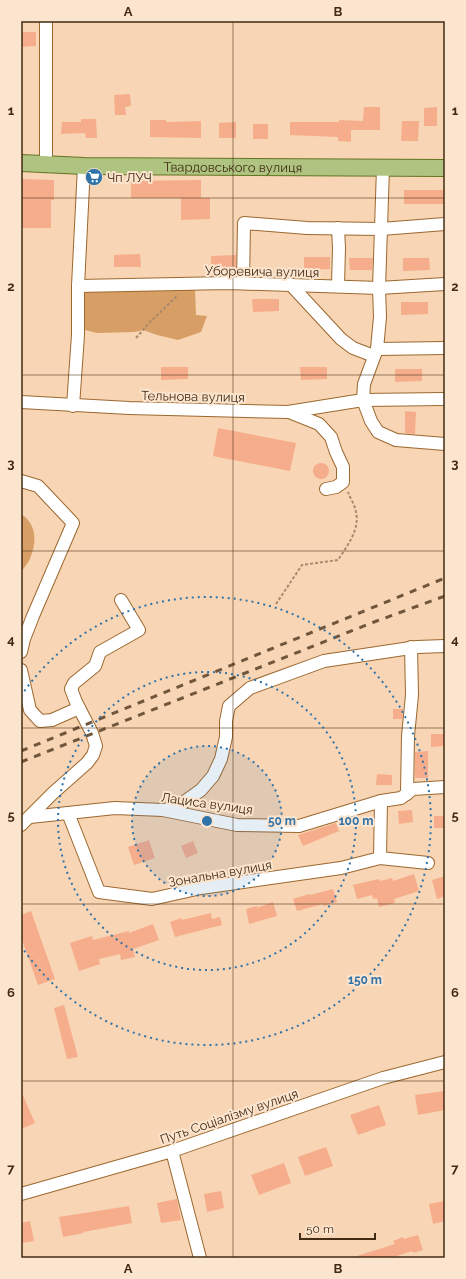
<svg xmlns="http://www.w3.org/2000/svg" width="466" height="1279" viewBox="0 0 466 1279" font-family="Raleway,sans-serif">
	<rect width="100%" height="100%" fill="#f8d5b4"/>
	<!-- green -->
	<g fill="#d79f66">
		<path d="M82,285l113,4 1,26 11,1 -6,16 -23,8 -21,-5 -14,-5 -8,2 -38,1 -12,-3z"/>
		<path d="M21,514c16,10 16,28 9,45 -2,4 -6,9 -9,13z"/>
	</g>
	<!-- building -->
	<g fill="#f6ad8c">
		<path d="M21,32h15v14l-15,1z"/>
		<path d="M130,94l1,12 -6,1 1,8h-11l-1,-20z"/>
		<path d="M364,107h16v23h-29v12l-13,-1v-4l-48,-2v-13h49v-2l24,1z"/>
		<path d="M437,107v19h-13v-18z"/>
		<path d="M81,119h15l1,19h-11l-1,-5 -24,1 1,-12h19z"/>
		<path d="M150,120h16v2l35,-1v17l-51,-1z"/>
		<path d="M402,121h17l-1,20h-17z"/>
		<path d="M236,122v16h-17v-15z"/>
		<rect x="253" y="124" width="15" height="15"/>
		<path d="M21,179l33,1v20h-3v28h-30z"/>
		<path d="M201,180v18h9v21l-29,1v-22h-50v-17z"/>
		<rect x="404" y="190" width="41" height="14"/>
		<path d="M140,254l1,13h-27v-12z"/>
		<path d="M236,255v13h-25v-12z"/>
		<path d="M304,257h26v12l-26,1z"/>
		<path d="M349,258h24l-1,12h-22z"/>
		<path d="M403,258h26l1,12 -27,1z"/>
		<path d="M252,299h27v12l-26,1z"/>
		<path d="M401,302h27v12l-27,1z"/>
		<path d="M161,367h27v12l-27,1z"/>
		<path d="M300,367h27v12l-26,1z"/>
		<path d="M395,369h27v12l-27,1z"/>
		<path d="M405,411l11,1 -1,22 -10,-1z"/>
		<path d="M218,428l78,15 -6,28 -77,-15z"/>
		<circle cx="321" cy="471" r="8"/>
		<path d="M393,709h10l-1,10h-9z"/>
		<path d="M431,734h13l1,12 -14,1z"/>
		<path d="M428,751v27h-13v-26z"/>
		<path d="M377,774l15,1v10h-16z"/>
		<path d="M412,810l1,12 -14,2 -1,-13z"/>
		<rect x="434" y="816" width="11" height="12"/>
		<path d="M336,823l3,8 -36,15 -5,-11z"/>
		<path d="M149,840l6,18 -21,7 -6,-18z"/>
		<path d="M193,841l5,12 -12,5 -5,-12z"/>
		<path d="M414,874l5,17 -25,8 1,4 -16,4 -2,-9 -4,1 -1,-4 -15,4 -4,-14 26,-6 1,2 12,-3 1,3z"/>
		<path d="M445,876v20l-8,3 -5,-19z"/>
		<path d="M333,889l4,13 -14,4v-2l-26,7 -4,-12 16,-5 1,1z"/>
		<path d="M273,902l4,14 -28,8 -3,-15 11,-3v2z"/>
		<path d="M31,911l24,68 -17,6 -17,-48v-22z"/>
		<path d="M211,913l1,6 8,-2 2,8 -47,12 -5,-15 11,-4 1,2z"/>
		<path d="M153,924l6,16 -26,9 2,8 -14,3 -1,-6 -21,5 1,5 -21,7 -9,-28 22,-7 1,4 36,-9v2z"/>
		<path d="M64,1005l14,52 -11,2 -13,-51z"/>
		<path d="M21,1091l14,32 -14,6z"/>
		<path d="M445,1091v19l-27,5 -3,-20z"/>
		<path d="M379,1105l7,20 -28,10 -8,-20z"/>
		<path d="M326,1147l7,19 -28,10 -7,-19z"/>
		<path d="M284,1163l7,20 -32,12 -8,-20z"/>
		<path d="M221,1191l3,17 -17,4 -3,-18z"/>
		<path d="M177,1199l4,21 -20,3 -4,-20z"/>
		<path d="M445,1201v20l-12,3 -4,-20z"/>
		<path d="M129,1206l3,17 -49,9 1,1 -21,4 -4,-20z"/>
		<path d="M30,1221l4,20 -13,2v-20z"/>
		<path d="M418,1235l5,15 -10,3v-2l-23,7h-33v-2l38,-12 -2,-3 10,-4 1,2z"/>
	</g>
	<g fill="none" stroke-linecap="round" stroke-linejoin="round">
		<defs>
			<g id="minor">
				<path d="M46,21v143"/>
				<path d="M383,168l-4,120 1,29 -3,32 -13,35 -1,16 8,21 7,11 18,8 49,4"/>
				<path d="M338,228l1,20 -1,38"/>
				<path d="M243,283l1,-60 63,5 74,1 64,-5"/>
				<path d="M290,284l51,55 12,9 21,8"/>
				<path d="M78,286l150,-3 151,5 66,-4"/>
				<path d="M377,349l68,-1"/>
				<path d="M21,402l108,6 159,4 75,-12 82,-1"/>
				<path d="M73,406l5,-71v-49l6,-120"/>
				<path d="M289,412l30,12 12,13 5,15 7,15v15l-7,5 -10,2"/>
				<path d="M21,481l17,5 35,37 -40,93 -9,23 -3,13"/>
				<path d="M21,670l9,40 10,11 12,-1 27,-12"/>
				<path d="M407,794l1,-58 4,-41 -1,-48"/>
				<path d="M165,810l15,-5 21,-15 12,-14 8,-17 5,-22v-16l3,-15 21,-18 74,-27 93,-14 28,-1"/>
				<path d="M68,813l31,79 53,7 49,-11 140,-20 39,-10 48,5"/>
				<path d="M30,817l85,-9 48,2 74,15 62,1 82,-25 20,-3 12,-9 32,-2"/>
				<path d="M21,825l32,-32 34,-30 6,-8 3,-9 -4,-13 -16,-31 -5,-13 3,-6 21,-17 5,-14 39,-22 -18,-30"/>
				<path d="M380,858l1,-57"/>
				<path d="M172,1151l28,107"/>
				<path d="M21,1194l151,-43 211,-73 62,-16"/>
			</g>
			<g id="major">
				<path id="s1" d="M21,163l63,3 361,2"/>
			</g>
		</defs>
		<!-- minor casing -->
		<use href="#minor" stroke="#9c682f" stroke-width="14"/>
		<!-- major casing -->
		<use href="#major" stroke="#657423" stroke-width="18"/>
		<!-- path -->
		<g stroke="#a88a6d" stroke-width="2" stroke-dasharray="3 2" stroke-linecap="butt">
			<path d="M136,338l14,-16 28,-27"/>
			<path d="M276,604l26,-39 36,-5c9,-14 22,-30 18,-48 -1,-7 -6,-14 -8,-20"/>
		</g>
		<!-- minor -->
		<use href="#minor" stroke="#fff" stroke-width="12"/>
		<!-- major -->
		<use href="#major" stroke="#aec480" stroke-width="16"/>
		<!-- rail -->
		<g stroke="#70563c" stroke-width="3" stroke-dasharray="7 7" stroke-linecap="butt">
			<path d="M21,751l424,-173"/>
			<path d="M21,762l353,-140 71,-26"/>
		</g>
	</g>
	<!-- grid -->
	<path fill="none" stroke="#412b13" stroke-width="1" stroke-opacity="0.55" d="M233,21v1237M21,198h424M21,375h424M21,551h424M21,728h424M21,904h424M21,1081h424"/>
	<!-- distance rings -->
	<circle cx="207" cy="821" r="75" fill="#3073a9" fill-opacity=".12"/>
	<g fill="none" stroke="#3073a9" stroke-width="2" stroke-dasharray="2 4">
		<circle cx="207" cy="821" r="75"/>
		<circle cx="207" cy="821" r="149"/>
		<path d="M21 696A224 224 0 1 1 21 946"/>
	</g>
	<!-- icons -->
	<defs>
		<symbol id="supermarket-disc" viewBox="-11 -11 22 22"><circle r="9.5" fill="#3073a9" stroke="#fce5cf"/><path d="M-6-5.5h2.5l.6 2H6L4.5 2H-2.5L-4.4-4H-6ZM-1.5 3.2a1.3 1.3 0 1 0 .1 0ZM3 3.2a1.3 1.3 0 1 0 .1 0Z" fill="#fff"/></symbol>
	</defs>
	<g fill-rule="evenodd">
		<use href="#supermarket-disc" x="84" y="167" width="20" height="20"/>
	</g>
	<g text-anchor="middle" stroke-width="4" stroke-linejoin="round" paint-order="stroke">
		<!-- street labels -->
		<g font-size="13" fill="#412b13" stroke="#fce5cf">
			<text dy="5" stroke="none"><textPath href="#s1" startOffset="212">Твардовського вулиця</textPath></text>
			<text transform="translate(262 271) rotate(1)" y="5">Уборевича вулиця</text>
			<text transform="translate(193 396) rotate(1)" y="5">Тельнова вулиця</text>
			<text transform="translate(207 803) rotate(8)" y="5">Лациса вулиця</text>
			<text transform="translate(220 873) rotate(-10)" y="5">Зональна вулиця</text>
			<text transform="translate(229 1116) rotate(-19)" y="5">Путь Соціалізму вулиця</text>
		</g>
		<!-- poi labels -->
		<g font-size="13" fill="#412b13" stroke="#fce5cf" text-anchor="start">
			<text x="107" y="182">Чп ЛУЧ</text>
		</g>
	</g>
	<circle cx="207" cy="821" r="6" fill="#3073a9" stroke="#fce5cf" stroke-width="2"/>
	<g font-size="12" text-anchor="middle" font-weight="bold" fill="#3073a9" stroke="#fce5cf" stroke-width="4" stroke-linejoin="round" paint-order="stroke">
		<text x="282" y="825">50 m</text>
		<text x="356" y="825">100 m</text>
		<text x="365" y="984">150 m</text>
	</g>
	<!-- border -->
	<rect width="466" height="1279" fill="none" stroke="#fce5cf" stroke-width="44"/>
	<!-- scale -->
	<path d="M300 1233v6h75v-6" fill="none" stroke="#412b13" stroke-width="2"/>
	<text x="306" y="1233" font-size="12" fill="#412b13" stroke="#fce5cf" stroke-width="3" paint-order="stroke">50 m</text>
	<rect x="22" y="22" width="422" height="1235" fill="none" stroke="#412b13" stroke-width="1.5"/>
	<g font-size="13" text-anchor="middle" font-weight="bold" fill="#412b13">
		<text x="128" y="16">A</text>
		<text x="338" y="16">B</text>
		<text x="11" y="115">1</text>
		<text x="455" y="115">1</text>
		<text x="11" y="291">2</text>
		<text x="455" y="291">2</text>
		<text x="11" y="468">3</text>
		<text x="455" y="468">3</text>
		<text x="11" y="644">4</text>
		<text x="455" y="644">4</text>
		<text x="11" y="820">5</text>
		<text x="455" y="820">5</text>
		<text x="11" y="997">6</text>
		<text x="455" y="997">6</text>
		<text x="11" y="1173">7</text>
		<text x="455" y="1173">7</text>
		<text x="128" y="1273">A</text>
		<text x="338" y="1273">B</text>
	</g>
</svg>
